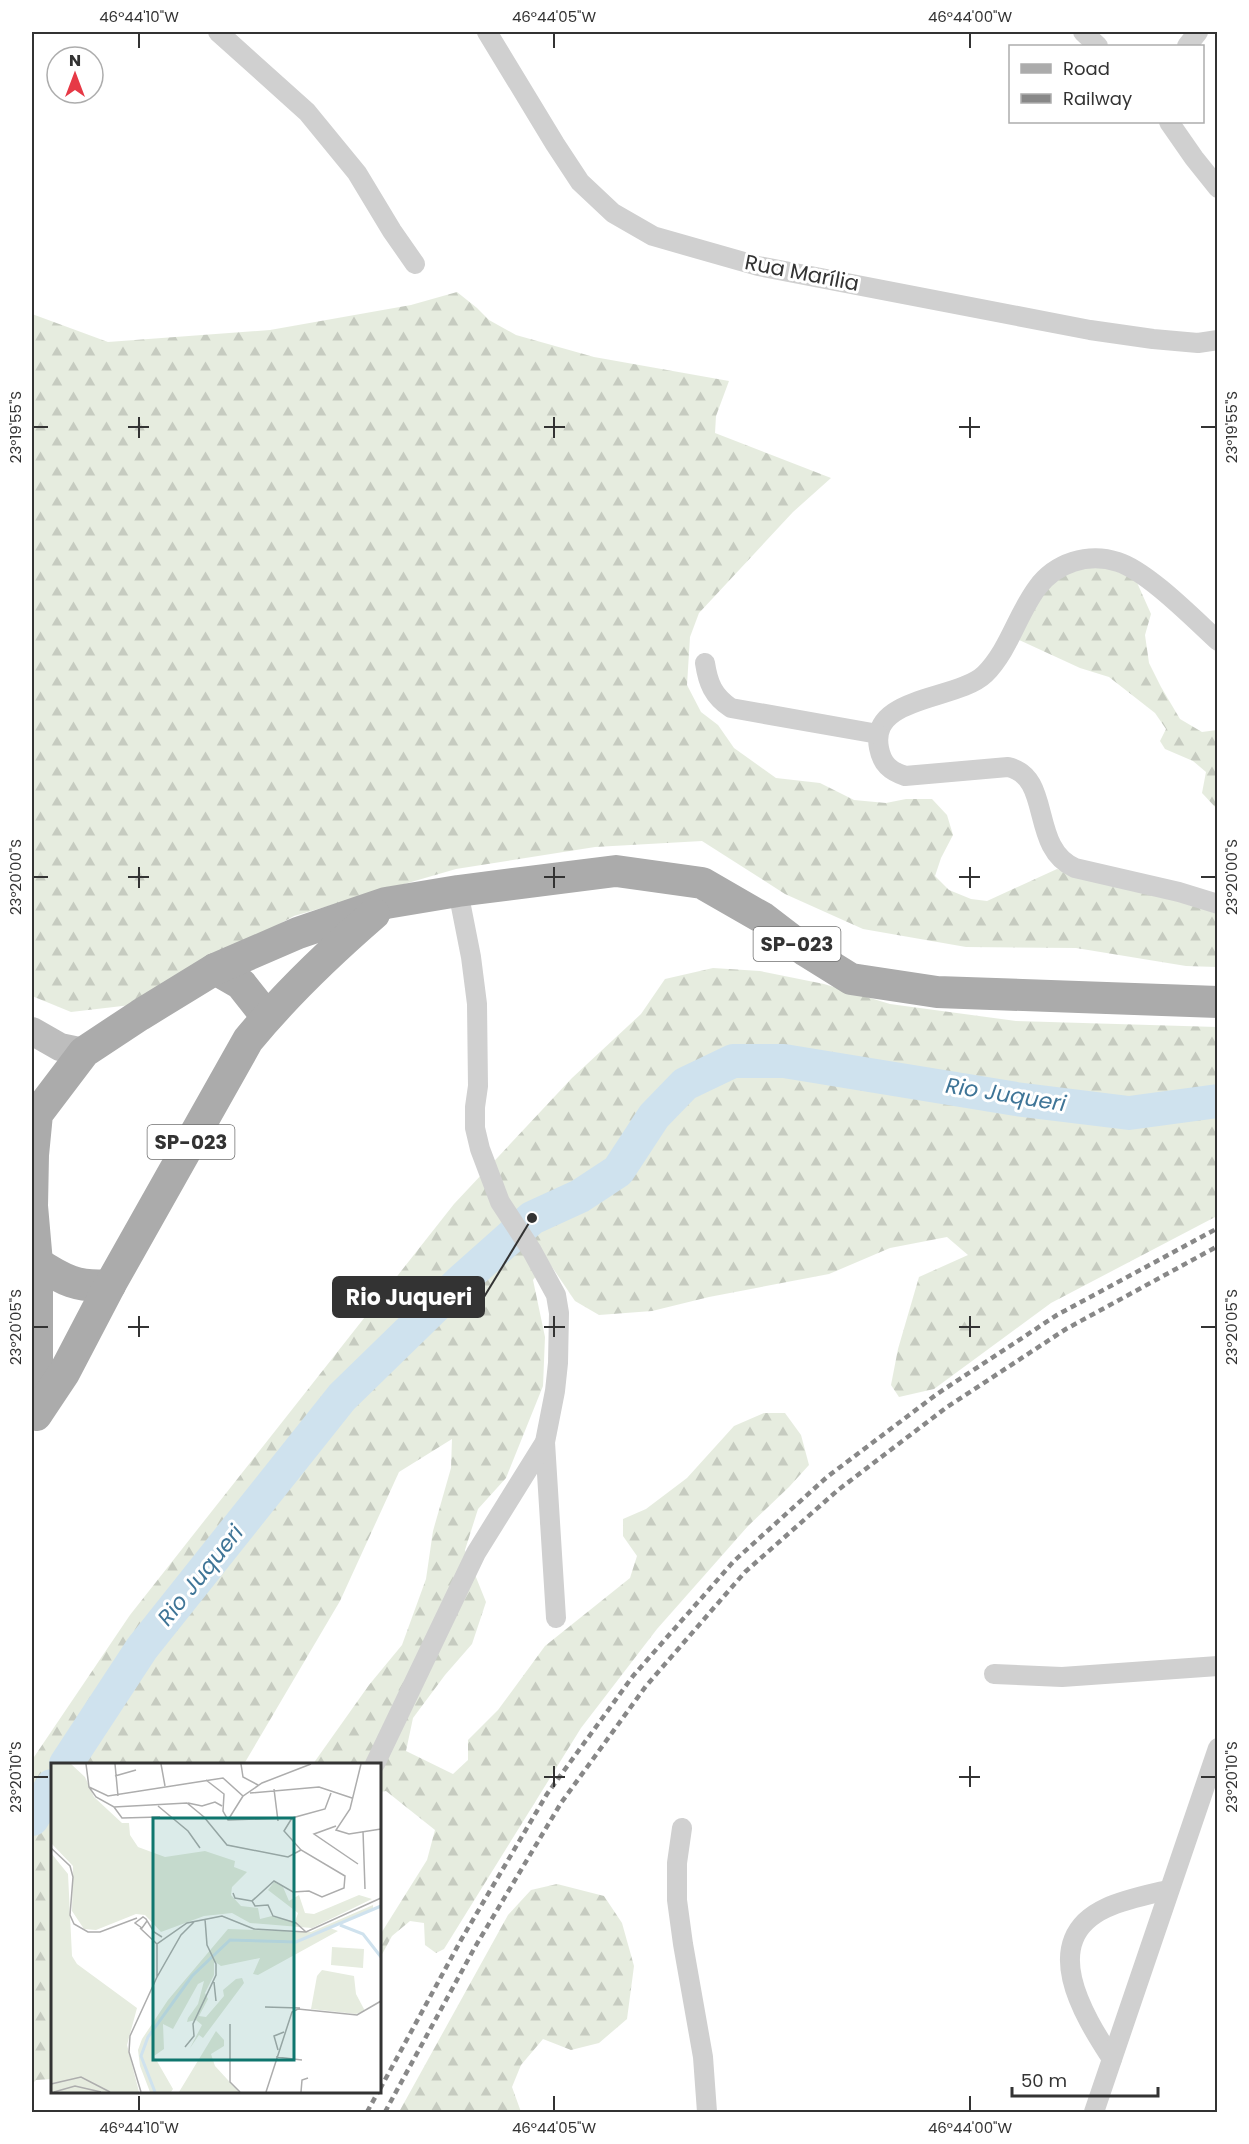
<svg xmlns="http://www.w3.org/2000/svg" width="1249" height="2144" viewBox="0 0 1249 2144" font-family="Poppins,sans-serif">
	<defs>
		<pattern id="forest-firs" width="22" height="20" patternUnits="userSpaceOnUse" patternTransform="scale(1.5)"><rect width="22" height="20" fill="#e6ecdf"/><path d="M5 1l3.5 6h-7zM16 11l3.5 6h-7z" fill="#c6cbc0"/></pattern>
	</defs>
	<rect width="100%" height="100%" fill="#fff"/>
	<!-- forest -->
	<g fill="url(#forest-firs)">
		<path d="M457,292l20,16 12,12 27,15 78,22 135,24 -13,35 -1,17 116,45 -38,34 -94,101 -9,24 -3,48 14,27 17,13 16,23 42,30 44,5 34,17 32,3 20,-4h26l15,16 6,20 -12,23 -6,18 14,14 22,9 16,2 70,-32 44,13 59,10 57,22v53l-31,-1 -110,-18 -110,-1 -103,-18 -78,-35 -83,-53 -107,6 -139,22 -162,47 -163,89 -60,7 -39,-16v-682l76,28 162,-12 141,-25z"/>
		<path d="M1095,563l40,15 16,36 -6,21 4,28 12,24 19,32 22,13 15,-2v79l-15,-16 4,-21 -13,-11 -28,-12 -5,-8 6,-12 -11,-16 -46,-36 -29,-9 -63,-29 35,-63z"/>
		<path d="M713,968l47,3 64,13 66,20 126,17 201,6v189l-166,87 -117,86 -35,8 -8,-12 7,-36 21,-72 49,-22 -21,-18 -57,11 -61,26 -120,23 -57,14 -53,4 -24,-14 -27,-40 -15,19 12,57 -2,49 -37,92 -28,31 -13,41 21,52 -14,42 -27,31 -32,43 -7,33 47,23 15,-14v-20l30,-30 47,-64 85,-68 7,-22 -14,-20v-17l23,-10 41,-31 47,-52 30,-13h21l16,22 8,30 -20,22 -41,39 -91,103 -76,99 -137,221 -8,4 -11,-8 -1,-22 -14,-2 -18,15 -12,22v-23l47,-75 8,-30 -49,-39 -6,1v-28h-67l56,-79 33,-40 24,-66 7,-48 18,-63 1,-29 -53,33 -59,129 -96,163h-192v315l-16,1 -4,4v-324l98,-145 324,-411 118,-126 69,-64 24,-35z"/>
		<path d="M557,1884l47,12 18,27 12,43 -7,53 -28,24 -28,7 -28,-11 -22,26 -9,22 9,25h-122l109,-197 23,-25z"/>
	</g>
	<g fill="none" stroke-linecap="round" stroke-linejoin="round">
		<!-- river -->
		<g stroke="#cfe2ee" stroke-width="34">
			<path d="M66,1764l76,-116 200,-251 118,-115 72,-64 48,-22 38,-25 36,-55 31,-32 48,-23h51l232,38 113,14 89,-12"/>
			<path d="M32,1819l20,-33"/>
		</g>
		<!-- street -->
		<g stroke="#d0d0d0" stroke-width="20">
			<path d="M218,32l89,80 50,61 35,58 23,33"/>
			<path d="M487,32l68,112 25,38 33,31 40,23 105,30 332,64 63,9 45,4 20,-3"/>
			<path d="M1083,32l15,14"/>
			<path d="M1187,46l11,-14"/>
			<path d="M1169,122l25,36 24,30"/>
			<path d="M1218,641c-24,-22 -71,-70 -100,-79 -30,-10 -63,1 -81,26 -20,27 -28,62 -52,86 -28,27 -116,21 -106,74 3,16 11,23 26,28l103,-9c45,10 21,81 67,101l104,24 39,12"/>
			<path d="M705,663c3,20 8,33 26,45l147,26"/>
			<path d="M545,1442l11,176"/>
			<path d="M994,1674l68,3 156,-11"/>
			<path d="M375,1764l101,-211 69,-111 10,-51 3,-28 1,-50 -3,-18 -24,-44 -32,-49 -20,-53 -5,-21v-21l3,-21 -1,-82 -6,-47 -13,-66"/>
			<path d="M682,1828l-5,35v37l6,44 20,113 4,55"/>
			<path d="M1112,2059c-29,-44 -75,-119 -6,-151 20,-9 41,-13 62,-18"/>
			<path d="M1094,2112l124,-364"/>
		</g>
		<!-- secondary -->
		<path stroke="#bdbdbd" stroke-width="28" d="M32,1031l28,16 24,5"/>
		<!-- primary -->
		<g stroke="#ababab" stroke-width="32">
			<path d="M215,969l26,15 26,33"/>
			<path d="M37,1263c26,17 41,25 73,22"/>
			<path d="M37,1413v-150l-5,-57 1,-51 4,-41 47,-62 56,-37 75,-46 83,-36 88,-30 72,-12 158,-20 86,12 61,35 43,33 45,28 86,13 281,10"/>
			<path d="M36,1415l28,-42 46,-88 138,-245c38,-46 81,-87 126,-126"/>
		</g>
		<!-- rail -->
		<g stroke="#888" stroke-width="4.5" stroke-dasharray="6 4.5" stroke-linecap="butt">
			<path d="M380,2089l81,-149 86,-146 86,-118 101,-115 93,-84 110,-83 120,-79 161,-87"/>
			<path d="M367,2112l11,-20"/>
			<path d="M385,2112l90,-165 86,-144 85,-117 99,-114 93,-82 109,-83 119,-78 152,-83"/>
		</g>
	</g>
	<!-- ticks -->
	<path fill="none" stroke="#333" stroke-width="2" d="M139,33v15M554,33v15M970,33v15M139,417v21M554,417v21M970,417v21M33,427h15M128,427h21M544,427h21M959,427h21M1201,427h15M139,867v21M554,867v21M970,867v21M33,877h15M128,877h21M544,877h21M959,877h21M1201,877h15M139,1316v21M554,1316v21M970,1316v21M33,1327h15M128,1327h21M544,1327h21M959,1327h21M1201,1327h15M554,1766v21M970,1766v21M33,1777h15M544,1777h21M959,1777h21M1201,1777h15M139,2096v15M554,2096v15M970,2096v15"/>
	<g text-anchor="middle" stroke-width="6" stroke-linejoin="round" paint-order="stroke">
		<!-- shield labels -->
		<g fill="#fff" stroke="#707070" stroke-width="1.5">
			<rect x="753.5" y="927" width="87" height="34" rx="4.5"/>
			<rect x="147.5" y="1125" width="87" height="34" rx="4.5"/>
		</g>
		<g font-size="20" font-weight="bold" fill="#333">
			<text x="797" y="951">SP-023</text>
			<text x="191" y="1149">SP-023</text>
		</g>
		<!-- street labels -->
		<g font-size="21" fill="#333" stroke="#fff">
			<text transform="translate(802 273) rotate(11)" y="7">Rua Marília</text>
		</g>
		<!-- water labels -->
		<g font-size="22" font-style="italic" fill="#3f7597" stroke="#fff">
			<text transform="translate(1006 1094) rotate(9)" y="8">Rio Juqueri</text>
			<text transform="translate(200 1575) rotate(-51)" y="8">Rio Juqueri</text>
		</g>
	</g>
	<!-- overview -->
	<g transform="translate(51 1763)">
		<rect width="330" height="330" fill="#fff"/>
		<path d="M0,1h20l14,13 9,20 28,26h7l1,12 8,12 27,10 40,-6 30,10 -1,6 13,5 -15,15 -1,8 10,11 17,2 2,11 12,-3 23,6 3,-9 -30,-23 6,-8 9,5 6,14 10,-6 6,18 9,1 45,-19 13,4 -60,29 -62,-5 -18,-10 -28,3 -43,16 -16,-17 -9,-1 -40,16 -12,-1 -12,-18 1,-45 -22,-23zM0,90l17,21 4,82 5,8 60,44 -10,37 12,47h-88zM322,142v4l-43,19 8,3 -80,44 -5,-1 7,-16 -39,8 -7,-5v14l-9,18 3,6 -9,17 7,1 18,-21 -1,-6 13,-11 6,-1 2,5 -41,55 -4,-3 -9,13 12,-23 -6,-5 -9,2 1,-4 10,-14 6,-23 -6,3 -25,45 -10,-5 1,25 -10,7 19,33 -2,3h-21l-10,-26 -2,-16 4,-11 26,-39 60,-71 83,3zM165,268l8,9v6l-13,8 4,12 24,26h-60z" fill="#e6ecdf"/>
		<path d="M281,184l32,2 -1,19 -32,-3zM271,207l32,6 2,18 9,17 -9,3 -45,-5 6,-33z" fill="#e6ecdf"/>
		<path fill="none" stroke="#cfe2ee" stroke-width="3" d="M289,162l23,9 18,23M104,329l-14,-36 7,-19 44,-61 38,-36 66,2 85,-36"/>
		<path fill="none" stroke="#adadad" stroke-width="1.5" d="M35,1l3,23 19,9 115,-18 20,18 19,-13 49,-19M64,1l3,32M110,1l4,22M190,1l2,13 15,8M310,1l-11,45 -14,21 13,4 32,-5M64,13l21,-6M155,17l18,14 -1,17 5,9 63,-2M38,24l7,10 18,10 73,-4 17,14 23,28 61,12 13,-7M223,26l4,32M199,30l69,-6 33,11M137,40l14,3 13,-4 7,4M107,43l30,25 12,17M63,44l8,11 38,-1M177,57l15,-24M285,63l-22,8 44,30M312,68l2,58M0,85l19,18 3,11 -3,38 4,9 14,8h12l37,-14M182,130l2,5 17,3M96,158l-5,7 -7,-5 8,-6 3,2 8,13 8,5M89,165l17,16M255,169l-10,-9 -23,-7 -5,-11 -13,1 -3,-5 22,-20 19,11 16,-1 13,6 22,-9 1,-12 -44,-26 -17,-19 8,-13 33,-9 6,-16M106,214v-33l30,-21 35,-7 32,13 52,3 75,-34M163,219l2,19M214,244l35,1M179,261v58l10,10M134,284l9,-11 -1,-12 23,-49v-11l-9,-19 -2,-26M227,287l-4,-14 10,-4M225,294l26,3M0,321l30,-7 29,15M3,329l21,-6 26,6M90,329l-12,-40 1,-16 27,-59 24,-42 13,-13M215,329l26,-80 6,-3 59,6 24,-14M250,329l1,-12 6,-2"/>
		<path fill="#0f766e" fill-opacity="0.15" stroke="#0f766e" stroke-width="3" d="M102,55h141v242h-141z"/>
		<rect width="330" height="330" fill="none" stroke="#333" stroke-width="3"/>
	</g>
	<!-- callouts -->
	<path fill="none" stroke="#333" stroke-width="2" d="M532 1218L484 1297"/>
	<circle fill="#333" stroke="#fff" stroke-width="2" cx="532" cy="1218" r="6"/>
	<rect fill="#333" stroke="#333" stroke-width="2" x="333" y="1277" width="151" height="40" rx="6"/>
	<g font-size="22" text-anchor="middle" font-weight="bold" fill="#fff">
		<text x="409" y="1305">Rio Juqueri</text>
	</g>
	<!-- border -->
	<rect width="1249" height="2144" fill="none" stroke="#ffffff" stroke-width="66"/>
	<!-- legend -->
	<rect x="1009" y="45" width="195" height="78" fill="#ffffff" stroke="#adadad" stroke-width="1.5"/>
	<rect x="1021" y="64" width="30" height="9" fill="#ababab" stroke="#adadad" stroke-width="1.5"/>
	<text x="1063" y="75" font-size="18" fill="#333333">Road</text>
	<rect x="1021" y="94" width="30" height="9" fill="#888888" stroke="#adadad" stroke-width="1.5"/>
	<text x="1063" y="105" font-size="18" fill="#333333">Railway</text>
	<!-- north arrow -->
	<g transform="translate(75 75)"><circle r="28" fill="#ffffff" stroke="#adadad" stroke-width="1.5"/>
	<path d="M0-4.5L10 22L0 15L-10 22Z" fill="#e63946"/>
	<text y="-9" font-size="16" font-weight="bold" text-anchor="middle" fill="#333333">N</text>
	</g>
	<!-- scale -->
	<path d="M1012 2087v9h146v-9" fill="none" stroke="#333333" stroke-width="3"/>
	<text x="1021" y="2087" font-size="18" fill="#333333" stroke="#ffffff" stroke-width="4.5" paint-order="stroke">50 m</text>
	<rect x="33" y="33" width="1183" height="2078" fill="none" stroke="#333" stroke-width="2"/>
	<g font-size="15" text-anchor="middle" fill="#333">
		<text x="139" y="22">46°44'10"W</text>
		<text x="554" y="22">46°44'05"W</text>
		<text x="970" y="22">46°44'00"W</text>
		<text transform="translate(16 427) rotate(-90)" y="5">23°19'55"S</text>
		<text transform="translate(1232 427) rotate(-90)" y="5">23°19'55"S</text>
		<text transform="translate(16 877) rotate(-90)" y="5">23°20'00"S</text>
		<text transform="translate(1232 877) rotate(-90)" y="5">23°20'00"S</text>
		<text transform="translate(16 1327) rotate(-90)" y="5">23°20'05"S</text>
		<text transform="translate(1232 1327) rotate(-90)" y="5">23°20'05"S</text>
		<text transform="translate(16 1777) rotate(-90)" y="5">23°20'10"S</text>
		<text transform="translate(1232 1777) rotate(-90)" y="5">23°20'10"S</text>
		<text x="139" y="2133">46°44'10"W</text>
		<text x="554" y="2133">46°44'05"W</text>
		<text x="970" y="2133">46°44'00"W</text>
	</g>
</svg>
